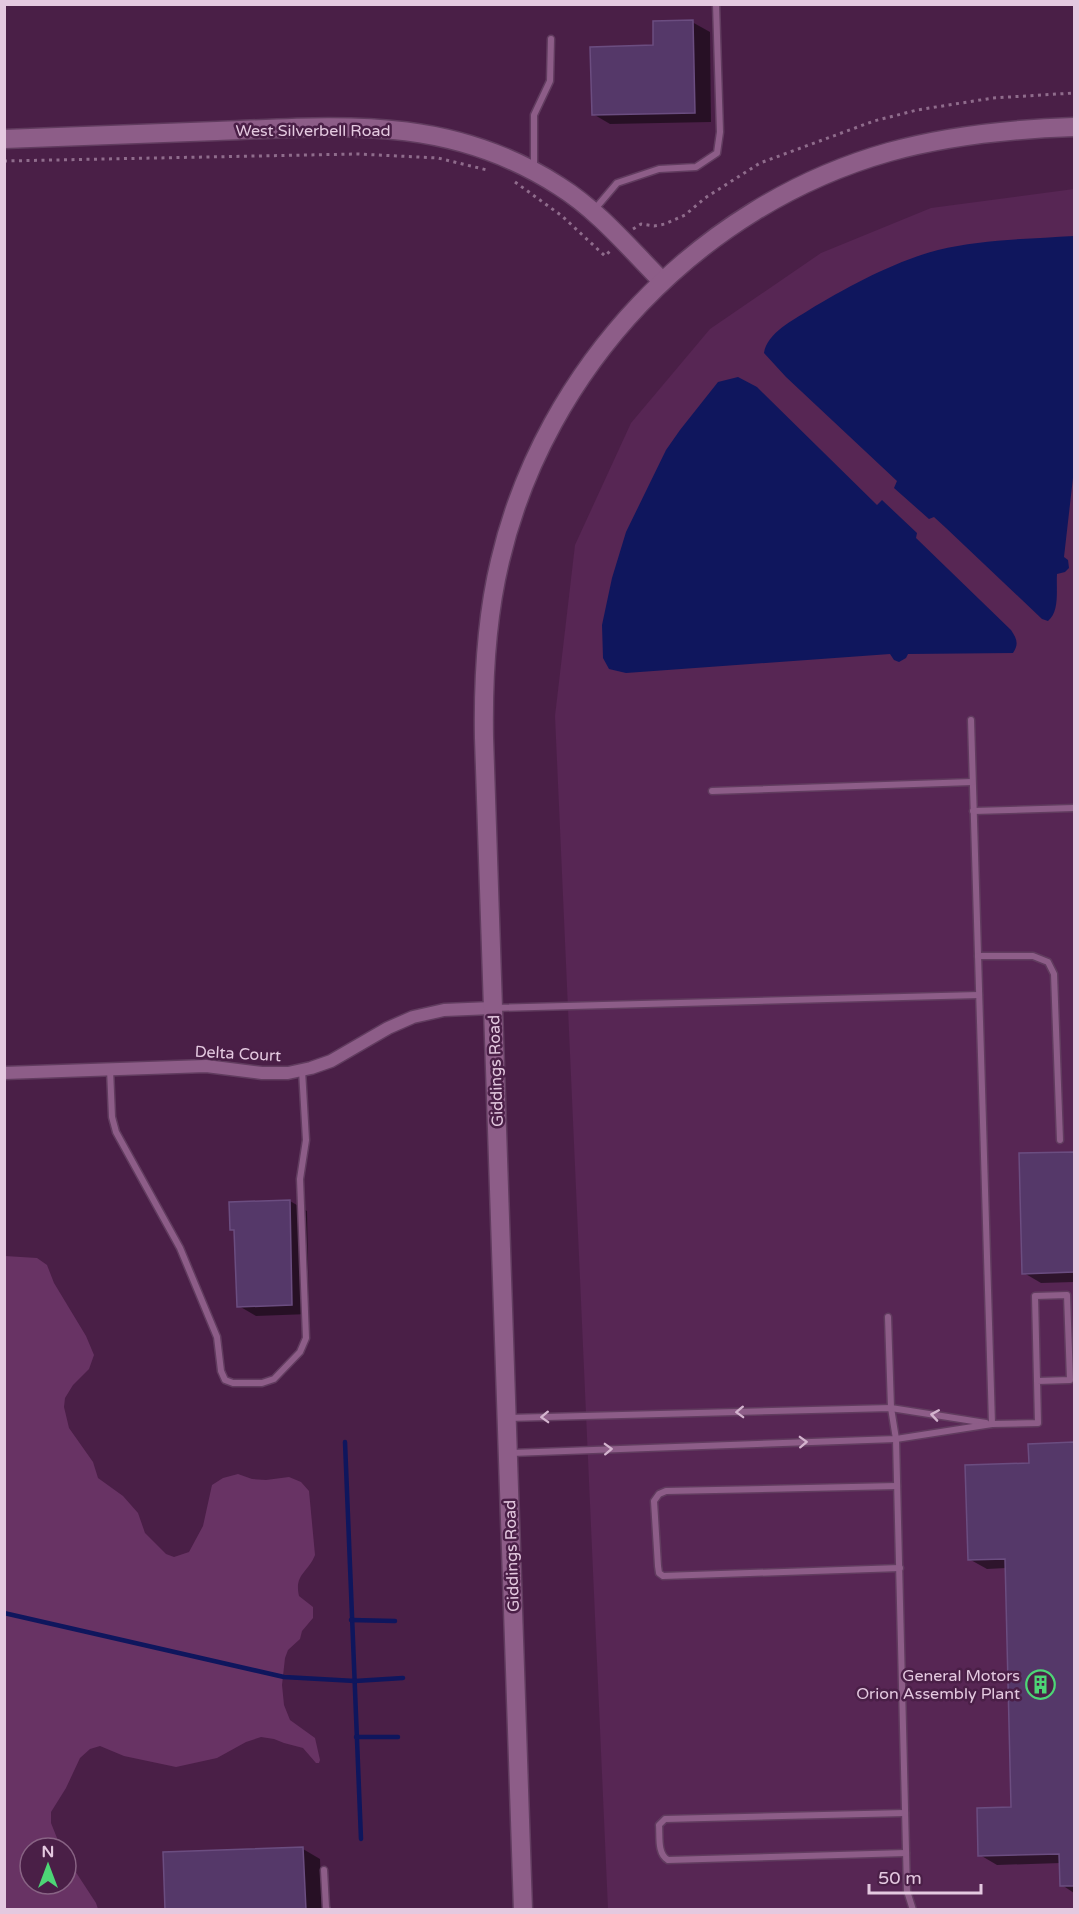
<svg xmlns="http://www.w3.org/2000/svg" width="1079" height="1914" viewBox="0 0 1079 1914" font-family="'Varela Round',sans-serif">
	<rect width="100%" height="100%" fill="#4a1f47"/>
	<!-- built -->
	<path fill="#572654" d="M1074,189v1720h-466l-53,-1193 20,-171 56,-122 79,-94 111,-76 110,-45z"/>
	<!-- green -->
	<path fill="#683364" d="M5,1256l32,2 10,7 7,18 32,53 8,19 -5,14 -16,16 -8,13 -1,9 5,21 24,34 5,16 25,18 15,17 7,20 21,21 8,3 15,-5 14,-26 9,-41 11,-7 15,-4 14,5 14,1 23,-3 12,5 8,9 6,64c-7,18 -21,19 -16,41l14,11v11l-11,13 -2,8 -12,11 -3,8 -3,27 2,20 6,15 25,18 5,22 -1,3h-3l-13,-15 -19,-5 -10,-4 -13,-2 -15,5 -29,16 -41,9 -52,-11 -24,-10 -10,3 -10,9 -14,30 -15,24v11l10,25h-31v36h36v-27l30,46 2,6h-93z"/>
	<!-- water -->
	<g fill="#0f165d">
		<path d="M1074,236v233l-10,88 4,3 1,8 -4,4 -8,2c-1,15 3,38 -9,47l-6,-2 -96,-91 -12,-11 -5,2 -35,-31 3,-7 -111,-104 -22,-24c3,-20 29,-33 45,-43 38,-23 86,-49 129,-60 44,-11 91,-11 136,-14z"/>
		<path d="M738,377l19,10 120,118 5,-5 35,33 -1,5 95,92c6,9 8,14 2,23l-105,1 -2,4 -7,4 -5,-2 -4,-6 -264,19 -17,-4 -6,-11 -1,-33 10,-47 14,-46 40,-82 14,-20 38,-48z"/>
	</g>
	<!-- shadow -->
	<g fill="#0007">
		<path d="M692,22l18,10 1,90 -101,2 -17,-10 62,-67z"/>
		<path d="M1074,1153v129l-33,1 -17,-10 -4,-118z"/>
		<path d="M290,1201l17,10 2,103 -53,2 -17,-10 -3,-74 -4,-3z"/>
		<path d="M1074,1444v449l-12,-8 -1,-22 -64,2 -17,-10 33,-46 -7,-241 -19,1 -18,-10 61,-95v-19z"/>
		<path d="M303,1849l17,10 2,51h-156z"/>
	</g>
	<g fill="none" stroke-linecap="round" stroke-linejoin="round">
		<!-- stream -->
		<g stroke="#0f165d" stroke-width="4.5">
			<path d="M345,1442l16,397"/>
			<path d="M4,1613l280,64 71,4 48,-3"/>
			<path d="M351,1620l44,1"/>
			<path d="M356,1737h42"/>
		</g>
	</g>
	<!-- building -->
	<g fill="#553869" stroke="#6b4d80" stroke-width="1.5">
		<path d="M693,20l2,93 -103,2 -2,-68 63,-2v-24z"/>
		<path d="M1074,1152v120l-52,2 -3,-121z"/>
		<path d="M290,1200l2,105 -55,2 -3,-77h-4l-1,-28z"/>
		<path d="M1074,1442v444h-14l-1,-32 -81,2 -1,-48 34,-1 -6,-248 -37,1 -3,-95 64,-2 -1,-19z"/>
		<path d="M303,1847l3,63h-141l-2,-58z"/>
	</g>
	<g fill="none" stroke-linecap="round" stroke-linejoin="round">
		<defs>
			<g id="lane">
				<path d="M534,168v-53l16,-34 1,-42"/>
				<path d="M595,209l22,-26 42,-14 37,-2 21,-14 3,-21 -4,-128"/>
				<path d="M971,720l21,704"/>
				<path d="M712,791l260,-9"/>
				<path d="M973,811l101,-3"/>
				<path d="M978,956h55l15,6 6,12 6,166"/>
				<path d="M494,1008l485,-13"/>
				<path d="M110,1069l2,48 4,15 64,116 37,89 4,34 4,9 8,3h29l12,-4 26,-27 6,-14 -6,-159 6,-39 -4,-70"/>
				<path d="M888,1317l3,91 5,31 11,452 6,19"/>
				<path d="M508,1418l383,-10 95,15"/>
				<path d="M511,1453l385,-14 96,-15 46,-1 -3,-127 32,-1 3,85 -33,1"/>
				<path d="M897,1486l-231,5 -7,3 -5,7 4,65 1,7 4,3 237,-8"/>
				<path d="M905,1813l-240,6 -6,6c1,11 -2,29 9,35l238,-7"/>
				<path d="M324,1870l2,37 1,3"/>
			</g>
			<path id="street" d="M4,1073l202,-7 56,7h26l23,-5 20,-7 57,-33 25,-11 31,-7 48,-2"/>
			<g id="secondary">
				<path d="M4,139c71,-2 142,-5 213,-8 124,-5 232,-16 342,55 40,25 71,63 103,95"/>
				<path d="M523,1910l-39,-1172c-1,-60 2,-119 16,-177 45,-193 198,-355 389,-409 61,-17 123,-23 185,-25"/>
			</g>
		</defs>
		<!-- lane casing -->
		<use href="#lane" stroke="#613c5f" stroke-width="9"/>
		<!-- street casing -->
		<use href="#street" stroke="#613c5f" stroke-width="15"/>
		<!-- secondary casing -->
		<use href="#secondary" stroke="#613c5f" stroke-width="21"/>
		<!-- path -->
		<g stroke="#8f6c8c" stroke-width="3" stroke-dasharray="3 4.5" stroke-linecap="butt">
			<path d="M4,161l353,-7 81,4 49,12"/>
			<path d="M515,182l47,34 43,40 6,-6"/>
			<path d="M633,229l8,-5 13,2 11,-2 20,-9 20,-17 55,-35 114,-42 43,-11 76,-12 81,-5"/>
		</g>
		<!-- lane -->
		<use href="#lane" stroke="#8d5d88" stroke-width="6"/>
		<!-- street -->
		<use href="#street" stroke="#8d5d88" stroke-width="12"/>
		<!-- secondary -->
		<use href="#secondary" stroke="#8d5d88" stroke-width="18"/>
	</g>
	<!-- one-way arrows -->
	<defs><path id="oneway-chevron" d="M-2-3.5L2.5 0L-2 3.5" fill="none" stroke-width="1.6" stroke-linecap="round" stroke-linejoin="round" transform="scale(1.5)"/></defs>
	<g stroke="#d3b3ce">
		<use href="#oneway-chevron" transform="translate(740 1412) rotate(178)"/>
		<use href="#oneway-chevron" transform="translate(935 1415) rotate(-171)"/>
		<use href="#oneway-chevron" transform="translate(545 1417) rotate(178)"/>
		<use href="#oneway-chevron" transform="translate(803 1442) rotate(-2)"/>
		<use href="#oneway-chevron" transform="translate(608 1449) rotate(-2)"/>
	</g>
	<!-- icons -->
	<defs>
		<symbol id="building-ring" viewBox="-11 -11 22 22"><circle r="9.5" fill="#4a1f47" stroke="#4dd676" stroke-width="1.5"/><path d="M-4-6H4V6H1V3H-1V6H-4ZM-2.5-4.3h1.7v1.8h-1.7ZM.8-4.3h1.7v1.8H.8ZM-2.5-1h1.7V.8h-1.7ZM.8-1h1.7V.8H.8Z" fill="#4dd676"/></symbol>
	</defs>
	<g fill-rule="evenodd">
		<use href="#building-ring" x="1024" y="1668" width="33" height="33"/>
	</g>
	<g text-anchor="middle" stroke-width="5" stroke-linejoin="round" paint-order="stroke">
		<!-- street labels -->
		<g font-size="16" fill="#e4c9e0" stroke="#4a1f47">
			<text x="313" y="136">West Silverbell Road</text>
			<text transform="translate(238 1053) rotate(3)" y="6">Delta Court</text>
			<text transform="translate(495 1071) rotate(-92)" y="6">Giddings Road</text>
			<text transform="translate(511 1556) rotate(-92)" y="6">Giddings Road</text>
		</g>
		<!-- poi labels -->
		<g font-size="16" fill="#e4c9e0" stroke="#4a1f47" text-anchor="end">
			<text x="1020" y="1681">General Motors<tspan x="1020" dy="18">Orion Assembly Plant</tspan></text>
		</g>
	</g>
	<!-- border -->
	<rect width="1079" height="1914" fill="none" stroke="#e4c9e0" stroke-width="12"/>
	<!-- north arrow -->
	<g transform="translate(48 1866)"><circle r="28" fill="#4a1f47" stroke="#886384" stroke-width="1.5"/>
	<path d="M0-4.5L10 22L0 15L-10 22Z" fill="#4dd676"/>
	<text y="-9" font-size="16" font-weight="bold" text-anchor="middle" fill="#e4c9e0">N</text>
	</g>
	<!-- scale -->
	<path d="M869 1884v9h112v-9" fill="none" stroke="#e4c9e0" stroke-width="3"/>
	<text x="878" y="1884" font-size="18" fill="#e4c9e0" stroke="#4a1f47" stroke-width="4.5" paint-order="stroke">50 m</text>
</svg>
